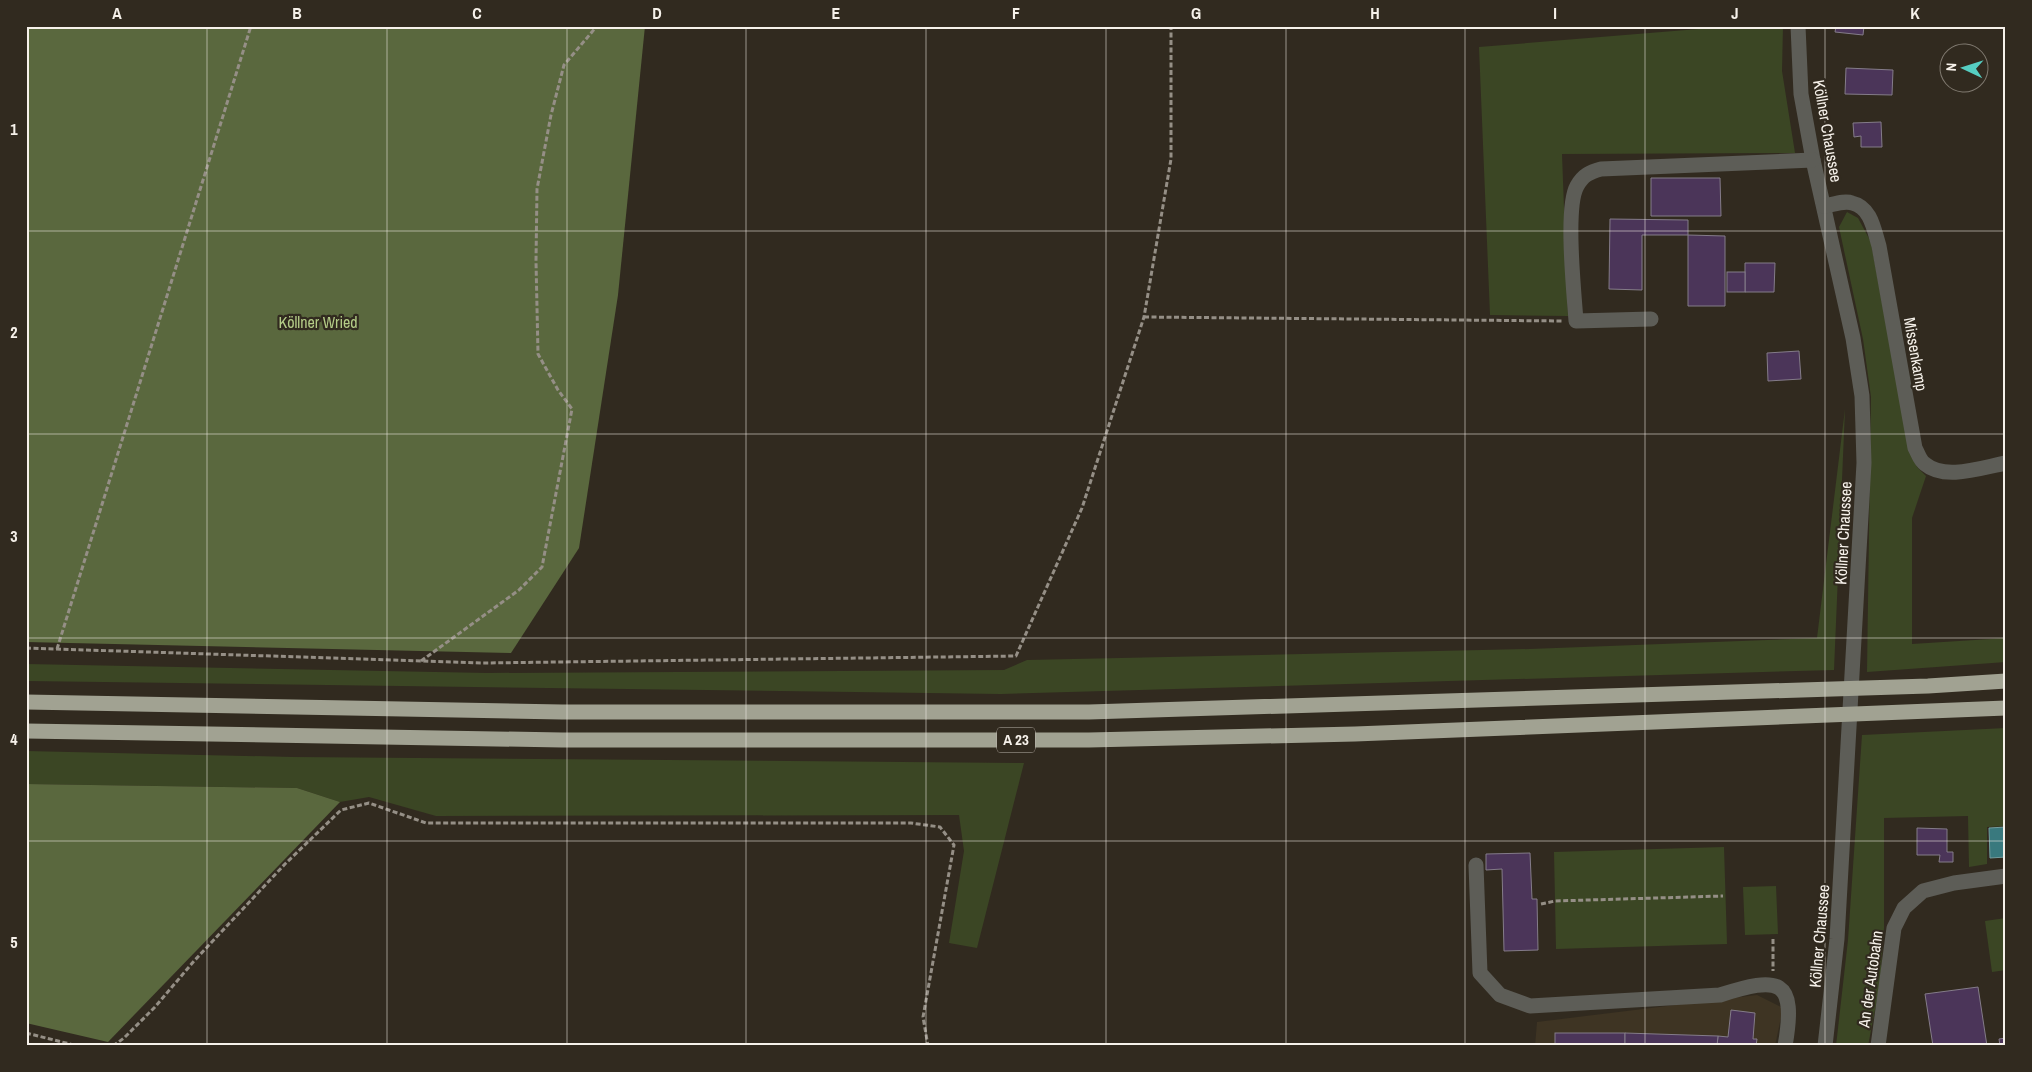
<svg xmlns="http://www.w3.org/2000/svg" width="2032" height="1072" viewBox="0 0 2032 1072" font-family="'Archivo Narrow',sans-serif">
	<rect width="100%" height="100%" fill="#312a1f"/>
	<!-- built -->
	<path fill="#3e3423" d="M1757,995l26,13 -8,38h-240l2,-24z"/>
	<!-- green -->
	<g fill="#3b4624">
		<path d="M1735,26h48l-1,45 13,82 -233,1 6,162 -78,-1 -11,-268z"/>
		<path d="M1847,212l11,6 13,24 38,208 8,17 9,9 -14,42v126l94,-6v24l-139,10 4,-275 -8,-58 -24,-112z"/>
		<path d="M1845,409l-11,261 -833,24 -975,-13v-17l461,9 517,-3 23,-10 503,-11 287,-11z"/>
		<path d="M2006,728v98l-19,1v37l-18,3 -1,-51 -84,2v110l-4,56 -12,62h-32l12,-106 14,-205z"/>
		<path d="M26,751l267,6 731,6 -47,185 -28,-5 15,-92 -5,-36 -523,1 -67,-19 -29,5 -43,-14 -271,-4z"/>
		<path d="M1724,847l3,97 -171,5 -2,-97z"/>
		<path d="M1776,886l2,48 -33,1 -2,-48z"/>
		<path d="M2006,918v52l-14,2 -7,-51z"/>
	</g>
	<!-- forest -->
	<g fill="#5a683e">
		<path d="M26,26h619l-27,269 -39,253 -68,105 -485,-11z"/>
		<path d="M26,784l271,4 43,14 -232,240 -82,-19z"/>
	</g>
	<!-- water -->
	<path fill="#39797e" stroke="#729d9e" d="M2006,827v30l-16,1 -1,-30z"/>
	<!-- building -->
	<g fill="#4b3559" stroke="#847c89">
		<path d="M1836,26h28l-1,9 -28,-3z"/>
		<path d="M1846,68l47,2 -1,25 -47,-1z"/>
		<path d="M1881,122l1,25h-21v-11l-7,1 -1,-14z"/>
		<path d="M1651,178h69l1,38h-70z"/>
		<path d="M1610,219l78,1v15h-46v55l-33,-1z"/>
		<path d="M1688,235l37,1v70h-37z"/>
		<path d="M1745,263h30l-1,29h-29z"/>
		<rect x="1727" y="272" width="18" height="20"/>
		<path d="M1799,351l2,28 -33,2 -1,-28z"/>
		<path d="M1917,828l30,1v23h6v10h-14l1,-7h-23z"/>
		<path d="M1530,853l2,46h5l1,51 -34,1 -2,-82 -16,1v-16z"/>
		<path d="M1978,987l9,59h-54l-8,-52z"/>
		<path d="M1731,1010l24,3 -2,26h4l-1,7h-39l1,-10 10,1z"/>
		<rect x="1555" y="1033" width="70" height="13"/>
		<path d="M1625,1033l93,3 -1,10h-92z"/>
		<path d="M2006,1038v8h-6l-1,-7z"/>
	</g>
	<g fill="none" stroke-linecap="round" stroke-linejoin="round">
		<!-- path -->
		<g stroke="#958f86" stroke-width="3" stroke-dasharray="5 2.5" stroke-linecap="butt">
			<path d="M1144,317l419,4"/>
			<path d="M26,648l457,15 533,-7 66,-148 62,-191 27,-158v-133"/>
			<path d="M57,649l194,-623"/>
			<path d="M421,661l98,-71 23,-23 30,-158 -14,-19 -20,-36 -2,-93 1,-72 14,-74 13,-50 33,-39"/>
			<path d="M1541,904l14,-3 168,-5"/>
			<path d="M1773,939v32"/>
			<path d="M26,1033l52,13"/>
			<path d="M113,1046l11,-8 31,-31 39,-46 91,-97 56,-54 28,-7 57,20h485l29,4 14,18 -31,172 5,29"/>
		</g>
		<!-- minor -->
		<g stroke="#5d5d57" stroke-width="15">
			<path d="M1798,26l3,68 12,66 40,178 9,58 2,67 -27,476 -12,107"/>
			<path d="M1824,206c8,-1 20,-6 28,-3 19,4 22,27 27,43l36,202c3,5 5,13 10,16 20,17 58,3 81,-1"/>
			<path d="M1651,319l-75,2c-2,-29 -11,-114 1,-135 6,-11 13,-14 24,-17l212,-9"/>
			<path d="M1476,865l4,108 20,22 30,11 190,-11c59,-19 77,-17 65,51"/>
			<path d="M1878,1046l16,-118 10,-20 19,-17 31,-8 52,-7"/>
		</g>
		<!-- highway -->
		<g stroke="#a1a292" stroke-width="15">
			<path d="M26,702l536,10h527l839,-26 78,-5"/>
			<path d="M26,731l536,9h527l266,-6 651,-26"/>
		</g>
	</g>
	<!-- grid -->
	<path fill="none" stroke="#f6f1ea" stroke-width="1" stroke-opacity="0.55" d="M207,26v1020M387,26v1020M567,26v1020M746,26v1020M926,26v1020M1106,26v1020M1286,26v1020M1465,26v1020M1645,26v1020M1825,26v1020M26,231h1980M26,434h1980M26,638h1980M26,841h1980"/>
	<g text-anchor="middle" stroke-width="4.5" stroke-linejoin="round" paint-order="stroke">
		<!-- shield labels -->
		<rect fill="#312a1f" stroke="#bbb5ad" stroke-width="1" x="997" y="727.5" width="38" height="25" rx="4"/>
		<g font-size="15" font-weight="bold" fill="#f6f1ea">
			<text x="1016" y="745">A 23</text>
		</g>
		<!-- street labels -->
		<g font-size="16" fill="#f6f1ea" stroke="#312a1f">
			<text transform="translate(1828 131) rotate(80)" y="6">Köllner Chaussee</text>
			<text transform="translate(1916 354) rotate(80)" y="6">Missenkamp</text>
			<text transform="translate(1843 533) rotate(-87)" y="6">Köllner Chaussee</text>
			<text transform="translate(1819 936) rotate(-85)" y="6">Köllner Chaussee</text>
			<text transform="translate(1870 979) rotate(-82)" y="6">An der Autobahn</text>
		</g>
		<!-- park labels -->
		<g font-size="16" fill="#b4cc87" stroke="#312a1f">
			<text x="318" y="328">Köllner Wried</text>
		</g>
	</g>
	<!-- border -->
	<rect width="2032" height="1072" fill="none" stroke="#312a1f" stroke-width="55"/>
	<!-- north arrow -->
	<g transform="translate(1964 68) rotate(274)"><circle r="24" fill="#312a1f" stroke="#807a70"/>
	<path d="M0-4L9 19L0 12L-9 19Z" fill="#56cec2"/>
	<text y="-8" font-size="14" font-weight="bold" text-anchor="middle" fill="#f6f1ea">N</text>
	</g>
	<rect x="28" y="28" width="1976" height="1016" fill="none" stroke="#f6f1ea" stroke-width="2"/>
	<g font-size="16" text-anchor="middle" font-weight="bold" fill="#f6f1ea">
		<text x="117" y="19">A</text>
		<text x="297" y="19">B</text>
		<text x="477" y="19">C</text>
		<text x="657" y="19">D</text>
		<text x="836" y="19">E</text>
		<text x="1016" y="19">F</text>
		<text x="1196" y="19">G</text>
		<text x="1375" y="19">H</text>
		<text x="1555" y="19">I</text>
		<text x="1735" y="19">J</text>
		<text x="1915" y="19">K</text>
		<text x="14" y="135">1</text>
		<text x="14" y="338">2</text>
		<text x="14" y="542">3</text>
		<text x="14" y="745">4</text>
		<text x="14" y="948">5</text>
	</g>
</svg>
